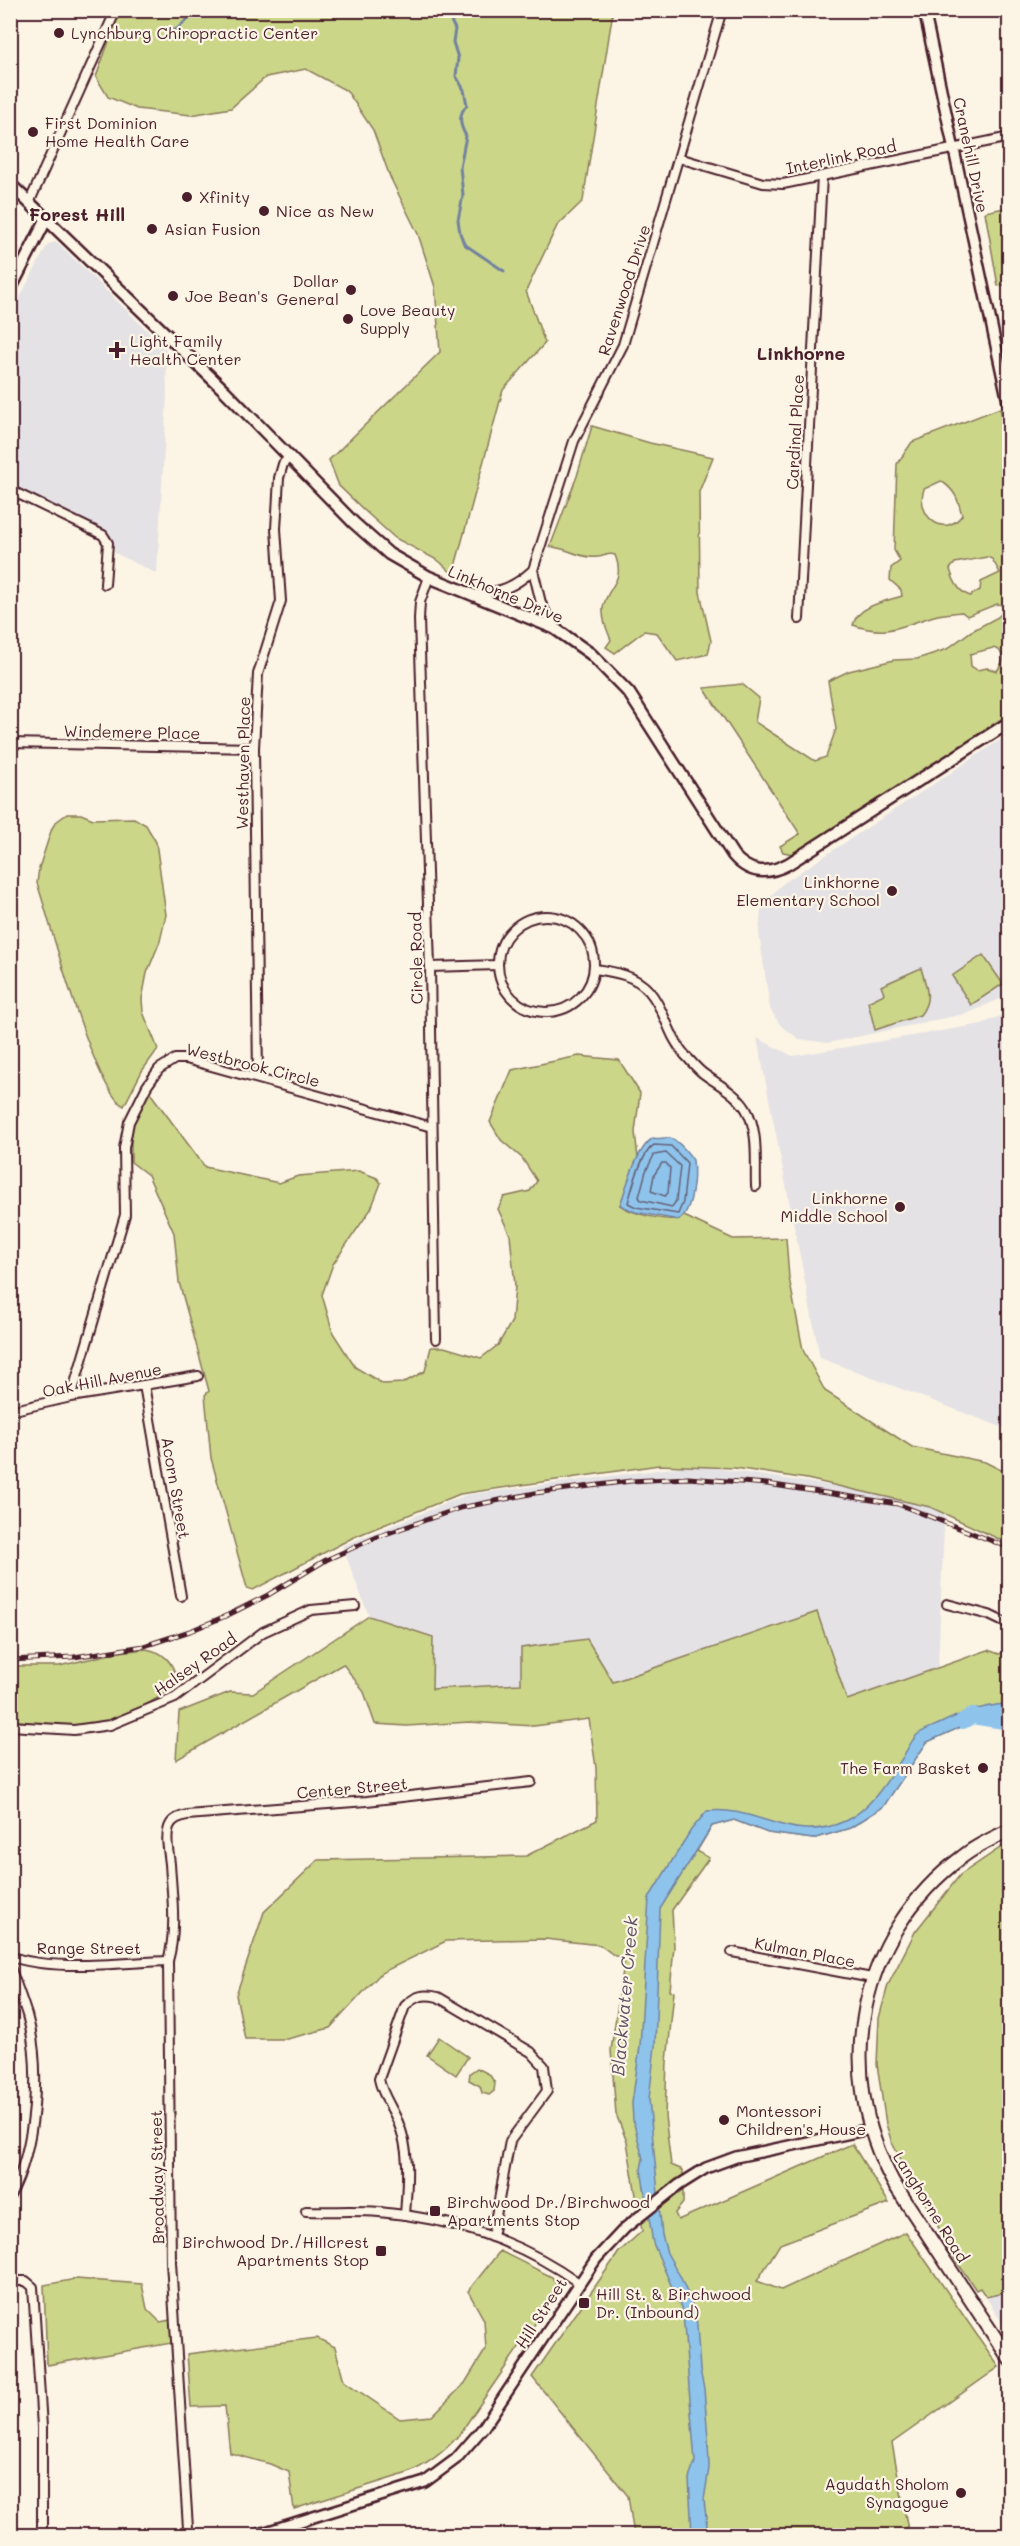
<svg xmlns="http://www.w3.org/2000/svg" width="1020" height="2546" viewBox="0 0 1020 2546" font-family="Mali,sans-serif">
	<rect width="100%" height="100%" fill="#fcf5e5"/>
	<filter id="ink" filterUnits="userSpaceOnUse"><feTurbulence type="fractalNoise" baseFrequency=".0167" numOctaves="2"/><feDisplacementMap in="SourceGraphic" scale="12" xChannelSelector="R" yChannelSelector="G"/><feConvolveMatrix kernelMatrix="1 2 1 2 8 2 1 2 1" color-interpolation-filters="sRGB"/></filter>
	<g filter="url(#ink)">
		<!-- built -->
		<g fill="#e5e2e5">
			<path d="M57,242l109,107 1,48 -10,177 -42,-21 -1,-8 -11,-15 -92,-45 -1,-169 38,-72z"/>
			<path d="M1009,734v261l-40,18 -141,30 -29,-4 -18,-13 -11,-17 -11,-76 2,-24 8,-11 13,-14z"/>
			<path d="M1009,1012v418l-189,-72 -63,-320 36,18 189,-32z"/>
			<path d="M694,1465l251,38 -7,165 -91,33 -30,-89 -205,70 -180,7 1,-52 -64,-21 -27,-70 124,-51z"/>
			<path d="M1009,2287v47l-23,-37 13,-3z"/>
		</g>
		<!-- green -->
		<g fill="#cbd689" stroke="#8a7a5a" stroke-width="1.5" fill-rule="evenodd">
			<path d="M120,11h493l-30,190 -26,25 -31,65 19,52 -42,47 -50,184 -14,-13 -44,-23 -29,-26 -27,-26 -10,-26 111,-108 -5,-65 -17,-53 -28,-57 -17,-47 -26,-39 -41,-22 -40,8 -35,31 -40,7 -54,-6 -29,-12 -12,-20z"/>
			<path d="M1009,207v77l-11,2 -13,-74z"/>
			<path d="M1000,408l10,45 -1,261 -196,129 -20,11 -10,-2 -3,-6 20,-12 -96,-146 38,-4 17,14 -4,24 60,39 11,-4 10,-28 -8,-48 21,-10 45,-11 23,-1 30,-10 23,-17 28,-15 10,-11 -11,-2 -30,12 -5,-4c-9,1 -19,1 -28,4 -34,10 -45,21 -81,9 4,-19 33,-24 49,-29l-1,-6 -11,-10 1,-12 9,-7 -6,-11 3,-86 15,-22zM941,481c14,9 17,18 21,34 -18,25 -47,0 -38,-26zM987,557l5,2 8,14 -19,9 -1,8 -10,6c-12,-4 -17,-16 -20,-27l5,-6zM993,648l6,2 5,9 -7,12 -10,-3 -10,2 -6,-4 -1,-12z"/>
			<path d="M592,426l58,17 63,14 -14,35 1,100 11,49 -3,13 -31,7 -20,-28 -13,-2 -29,22 -9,-6 5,-7c-4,-10 -9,-21 -8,-32 4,-23 23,-25 12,-53 -7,-3 -11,2 -18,2 -17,2 -31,-10 -47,-10l27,-71z"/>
			<path d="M67,814h14l12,5 41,-1 12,7 10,17 10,73 -6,26 -13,32 -5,26 1,13 15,37 -16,22 -18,35c-30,-14 -74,-185 -87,-223l2,-15 13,-40 4,-6z"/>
			<path d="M983,955l20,29 -32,21 -19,-29z"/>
			<path d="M921,968c5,19 12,30 -1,47l-45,15 -7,-28 16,-8 -3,-8z"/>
			<path d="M579,1056l40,4 21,33 -5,39 3,26 -18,47c10,8 54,20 64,11l49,23 53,-1 3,40 14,72 22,41 87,56 73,15 24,12v66h-8l-71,-33 -123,-28 -72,-11 -76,-3 -199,29 -106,43 -101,53 -6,-2 -36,-130 -6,-63 4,-4 -30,-109 -5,-49 -26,-58 -17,-13v-35l17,-37 57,77 74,16 19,-7 61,-5 18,7 4,5 -10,26 -38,55 -11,31 11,38 22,34 28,17 20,-1 22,-12 6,-24h13l37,11 17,-13 14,-24 3,-35 -5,-51 -12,-26 6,-12 26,-6 7,-10 -15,-23 -21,-18 -11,-18 22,-52z"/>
			<path d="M817,1612l30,88 141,-50 11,4 10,-3v71l-26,-5 -56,25 -44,65 -33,21 -37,11 -45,-6 -34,-13 -22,6 -15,25 12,7 -37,52 2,36 -4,45 4,1 -7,70 -2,54 6,49 12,5v33l-8,10 3,7 174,-76 37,59 -109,41 -23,37 24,9 125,-58 93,135 -107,76 17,92h-275l-6,-39 -96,-119 87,-125 23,-21 -15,-89 -11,-28 -5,-64 14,-93 -10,-1 -15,-11 -55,-6 -99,2 -65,32 -51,55 -43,11h-42l-9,-44 28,-83 54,-52 208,-4 71,-36 -1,-52 -7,-49 -55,7 -65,-4 -62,4 -32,-2 -11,-32 -21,-28 -167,96 3,-48 51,-20 23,1 116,-77 64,21 -1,52 89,-5v-36l66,-9 26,43z"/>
			<path d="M146,1649c18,3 26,12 31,30l-3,6 -10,9 -41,25 -60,8 -52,-7 -1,-54h49l60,-14z"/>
			<path d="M1009,1842v445l-10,7 -13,3 -6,-9 -4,2 -32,-47 2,-2 -54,-98 -6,-19 -9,-60 2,-46 9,-33 27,-53 45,-57z"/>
			<path d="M439,2037l29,20 -12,18 -29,-20z"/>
			<path d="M477,2068l12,6 6,9 -1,8 -5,4 -7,-2 -2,-7 -11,-6 1,-7z"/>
			<path d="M500,2251l52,26 6,10 -2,6 -97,142c-15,17 -30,29 -51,38l-114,36 -5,-37 -19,-8 -40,-11 -5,-47 -34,1 -4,-53 130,-16 18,9 9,34 56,38 32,-3 33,-33 21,-34 -2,-29 -16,-29z"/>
			<path d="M76,2279l66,5 5,25 13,13 11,-2 1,23 -125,22 -3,-80z"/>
		</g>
		<!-- water -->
		<g fill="#8ec4ec" stroke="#73829f" stroke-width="1.5">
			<path d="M653,1138c6,2 10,-1 16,0 10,2 19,15 24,22 2,17 0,50 -14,60l-44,-8 -15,-7c7,-19 16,-56 33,-67z"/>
			<path d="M1004,1704l5,3v14l-3,-4 -18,-2 -61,27 -44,65 -33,21 -37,11 -45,-6 -34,-13 -22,6 -52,83 -5,137 -6,53 13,136 5,18 13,23 15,35 2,14 3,45 4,19 4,49 1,30 -5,32 4,35h-16l-3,-57 6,-16 -12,-149 -30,-70 -12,-74 2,-10 -10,-39 -1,-17 8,-57 9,-148 42,-68 16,-19c52,-6 83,35 138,10 25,-11 43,-41 58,-64 4,-7 9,-18 15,-23 6,-4 14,-7 21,-10 22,-11 40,-17 65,-20z"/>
		</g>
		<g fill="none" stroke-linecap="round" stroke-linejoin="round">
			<!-- shore -->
			<g stroke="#656178" stroke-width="1.5">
				<path d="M654,1145l17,1 16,17 -4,39 -5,12 -42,-7 -8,-4c4,-15 13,-50 26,-58z"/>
				<path d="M666,1153l14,13 -4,35 -4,6 -31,-7 -2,-3 7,-26 8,-16z"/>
				<path d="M662,1163h4l4,5 -2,25 -3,3 -14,-5 3,-16z"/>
			</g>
			<!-- stream -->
			<g stroke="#73829f" stroke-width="3">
				<path d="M450,10v9l5,10 -2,13 5,16 -2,18 8,14 3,15c-10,10 -7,21 -1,31l-6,31 3,28 -5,25 2,13 4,11 40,27"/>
				<path d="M170,31l7,-2 20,-19"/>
			</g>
			<!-- river -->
			<path stroke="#8ec4ec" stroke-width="16" d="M963,1721l9,-5 38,6"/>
			<defs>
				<g id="minor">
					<path d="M679,158l84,25 20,1 227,-47"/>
					<path d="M29,203l87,-193"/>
					<path d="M10,490l93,45 5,8 -3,41"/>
					<path d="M533,570l8,33 13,25"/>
					<path d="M429,577l-9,25 -1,17 11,348 6,372"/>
					<path d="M476,595c26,-4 37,-7 57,-25l41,-129 49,-96 99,-335"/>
					<path d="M799,619l23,-443"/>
					<path d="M10,743l244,5"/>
					<circle cx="546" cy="964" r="48"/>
					<path d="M430,967l68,-2"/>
					<path d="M595,969c20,3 40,6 54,22 16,18 19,45 36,64 6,6 12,14 19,19 15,11 32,19 42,35 13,22 9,52 10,77"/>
					<path d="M258,1078l-4,-330 4,-74 23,-73 -5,-72 3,-51 4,-14 7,-8"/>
					<path d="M144,1385l37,211"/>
					<path d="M71,1397l54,-182 -1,-67 5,-26 18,-36 12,-17 16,-10h11l246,68"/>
					<path d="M10,1411l61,-14 127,-21"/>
					<path d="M947,1604l42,11 21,10"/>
					<path d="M10,1726l64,4 36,-5 65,-27 88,-66 48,-22 44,-4"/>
					<path d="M732,1952l140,26"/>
					<path d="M10,1956c40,16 115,6 158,5"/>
					<path d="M10,1967c6,16 12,32 17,48 15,53 9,133 -17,181"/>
					<path d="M306,2211c24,1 49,-1 73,1 71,6 142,29 200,71"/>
					<path d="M405,2215c2,-31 6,-63 -7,-93 -6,-15 -16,-27 -19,-43l26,-73c11,-11 19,-12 33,-9l93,55 13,14 3,25 -37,50 -18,96"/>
					<path d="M10,2281h16l7,6 9,140v109"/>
					<path d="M191,2536l-3,-8 -17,-266 -3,-301c9,-31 4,-65 2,-97 -1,-11 -5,-26 -1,-37 3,-8 10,-10 18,-12l180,-14 164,-19"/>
				</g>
				<g id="tertiary">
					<path d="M924,10l86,401"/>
					<path d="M253,2536l172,-54 31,-23 27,-31 113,-169 29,-31 54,-43 27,-17 30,-11 134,-28"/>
				</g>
				<g id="secondary">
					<path d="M10,184l215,207 129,132 35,31 40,23 125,51 37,26 38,39 104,162c16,19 34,20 55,9l222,-142"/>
					<path d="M10,290l37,-72"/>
				</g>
				<path id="primary" d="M1010,1830c-17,8 -34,16 -48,27 -104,78 -130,213 -69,325l117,178"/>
			</defs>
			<!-- minor casing -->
			<use href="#minor" stroke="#4a1f2b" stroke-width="12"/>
			<!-- tertiary casing -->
			<use href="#tertiary" stroke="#4a1f2b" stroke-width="14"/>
			<!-- secondary casing -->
			<use href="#secondary" stroke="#4a1f2b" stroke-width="15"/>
			<!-- primary casing -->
			<use href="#primary" stroke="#4a1f2b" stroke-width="16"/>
			<!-- minor -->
			<use href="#minor" stroke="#fcf5e5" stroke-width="8"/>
			<!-- tertiary -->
			<use href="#tertiary" stroke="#fcf5e5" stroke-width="9"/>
			<!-- secondary -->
			<use href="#secondary" stroke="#fcf5e5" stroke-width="10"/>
			<!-- primary -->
			<use href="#primary" stroke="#fcf5e5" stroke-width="12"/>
			<defs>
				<path id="rail" d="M10,1660l64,-3 70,-11 46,-15 38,-16 40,-20 58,-35 51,-23 83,-29 75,-15 96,-12 57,-3 79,6 131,20 112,44"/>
			</defs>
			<!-- rail casing -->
			<use href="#rail" stroke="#4a1f2b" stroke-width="5"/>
			<!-- rail -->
			<use href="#rail" stroke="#fcf5e5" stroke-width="3" stroke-dasharray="9" stroke-linecap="butt"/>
		</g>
	</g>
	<!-- markers -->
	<g fill="#4a1f2b" stroke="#fcf5e5" stroke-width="2">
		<circle cx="59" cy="33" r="6"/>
		<circle cx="33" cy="132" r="6"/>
		<circle cx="187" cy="197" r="6"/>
		<circle cx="264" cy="211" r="6"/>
		<circle cx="152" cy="229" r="6"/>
		<circle cx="351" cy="290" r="6"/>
		<circle cx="173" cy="296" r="6"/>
		<circle cx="348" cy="319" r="6"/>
		<path d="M114 341h6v6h6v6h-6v6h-6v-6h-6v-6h6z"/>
		<circle cx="892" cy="891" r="6"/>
		<circle cx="900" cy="1207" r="6"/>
		<circle cx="983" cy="1768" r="6"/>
		<circle cx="724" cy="2120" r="6"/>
		<rect x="429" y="2205" width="12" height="12" rx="3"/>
		<rect x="375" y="2245" width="12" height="12" rx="3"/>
		<rect x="578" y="2297" width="12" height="12" rx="3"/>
		<circle cx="961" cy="2493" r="6"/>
	</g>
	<g text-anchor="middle" stroke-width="4.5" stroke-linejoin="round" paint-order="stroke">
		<!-- poi labels -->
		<g font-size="16" fill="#4a1f2b" stroke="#fcf5e5" text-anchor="start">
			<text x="71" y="39">Lynchburg Chiropractic Center</text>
			<text x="45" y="129">First Dominion<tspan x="45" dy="18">Home Health Care</tspan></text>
			<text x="199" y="203">Xfinity</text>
			<text x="276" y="217">Nice as New</text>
			<text x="164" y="235">Asian Fusion</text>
			<text x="339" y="287" text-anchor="end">Dollar<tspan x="339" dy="18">General</tspan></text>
			<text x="185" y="302">Joe Bean's</text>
			<text x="360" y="316">Love Beauty<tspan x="360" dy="18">Supply</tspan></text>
			<text x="130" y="347">Light Family<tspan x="130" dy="18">Health Center</tspan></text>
			<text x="880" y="888" text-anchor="end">Linkhorne<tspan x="880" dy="18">Elementary School</tspan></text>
			<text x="888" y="1204" text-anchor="end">Linkhorne<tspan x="888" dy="18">Middle School</tspan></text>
			<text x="971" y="1774" text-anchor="end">The Farm Basket</text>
			<text x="736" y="2117">Montessori<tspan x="736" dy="18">Children's House</tspan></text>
			<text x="447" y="2208">Birchwood Dr./Birchwood<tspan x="447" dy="18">Apartments Stop</tspan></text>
			<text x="369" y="2248" text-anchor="end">Birchwood Dr./Hillcrest<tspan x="369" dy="18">Apartments Stop</tspan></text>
			<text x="596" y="2300">Hill St. &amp; Birchwood<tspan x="596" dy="18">Dr. (Inbound)</tspan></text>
			<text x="949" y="2490" text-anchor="end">Agudath Sholom<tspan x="949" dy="18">Synagogue</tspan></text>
		</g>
		<!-- street labels -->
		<g font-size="16" fill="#4a1f2b" stroke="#fcf5e5">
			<text transform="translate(971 155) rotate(78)" y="6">Cranehill Drive</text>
			<text transform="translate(841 157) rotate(-12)" y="6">Interlink Road</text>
			<text transform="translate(624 290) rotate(-72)" y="6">Ravenwood Drive</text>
			<text transform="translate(795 432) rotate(-87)" y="6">Cardinal Place</text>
			<text transform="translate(506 594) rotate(23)" y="6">Linkhorne Drive</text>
			<text transform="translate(132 732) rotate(1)" y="6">Windemere Place</text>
			<text transform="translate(243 763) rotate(-89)" y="6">Westhaven Place</text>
			<text transform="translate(416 958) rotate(-91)" y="6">Circle Road</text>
			<text transform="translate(253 1065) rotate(14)" y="6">Westbrook Circle</text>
			<text transform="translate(102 1380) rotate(-11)" y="6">Oak Hill Avenue</text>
			<text transform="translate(176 1488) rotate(80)" y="6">Acorn Street</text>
			<text transform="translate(195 1664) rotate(-35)" y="6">Halsey Road</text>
			<text transform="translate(352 1788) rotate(-5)" y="6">Center Street</text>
			<text x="89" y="1954">Range Street</text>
			<text transform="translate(805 1952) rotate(11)" y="6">Kulman Place</text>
			<text transform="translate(157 2177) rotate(-91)" y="6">Broadway Street</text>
			<text transform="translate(931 2207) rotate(58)" y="6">Langhorne Road</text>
			<text transform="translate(541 2313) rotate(-57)" y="6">Hill Street</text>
		</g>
		<!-- neighbourhood labels -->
		<g font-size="18" font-weight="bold" fill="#4a1f2b" stroke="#fcf5e5">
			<text x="77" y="221">Forest Hill</text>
			<text x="801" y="360">Linkhorne</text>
		</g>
		<!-- water labels -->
		<g font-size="18" font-style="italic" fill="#5e5165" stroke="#fcf5e5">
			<text transform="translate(625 1996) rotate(-85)" y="6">Blackwater Creek</text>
		</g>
	</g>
	<!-- margin -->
	<rect width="1020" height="2546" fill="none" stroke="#fcf5e5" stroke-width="36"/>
	<rect x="18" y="18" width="984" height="2510" fill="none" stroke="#4a1f2b" stroke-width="2" filter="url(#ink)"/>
</svg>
